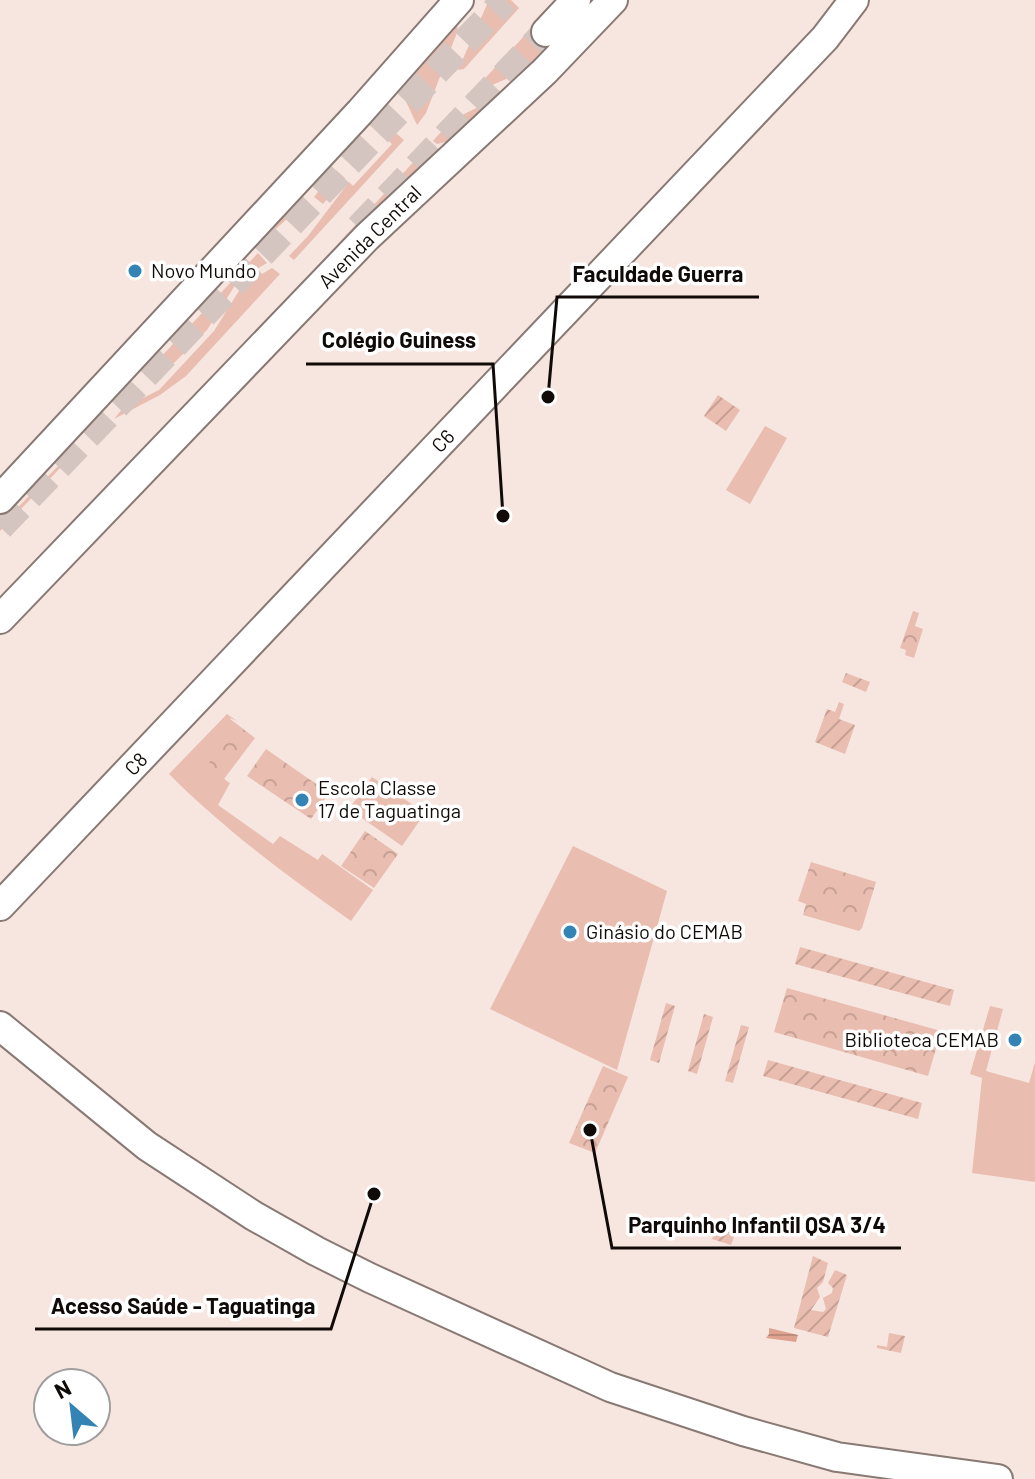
<svg xmlns="http://www.w3.org/2000/svg" width="1035" height="1479" viewBox="0 0 1035 1479" font-family="Barlow,sans-serif">
	<defs>
		<pattern id="park-crowns" width="20" height="18" patternUnits="userSpaceOnUse" patternTransform="scale(2)"><rect width="20" height="18" fill="#e9bdaf"/><path d="M2 6a3 3 0 1 1 6 0M12 15a3 3 0 1 1 6 0" fill="none" stroke="#c7a195"/></pattern>
		<pattern id="garden-furrows" width="10" height="10" patternUnits="userSpaceOnUse" patternTransform="scale(2)"><rect width="10" height="10" fill="#e9bdaf"/><path d="M-1 1l2-2M0 10L10 0M9 11l2-2" fill="none" stroke="#c7a195"/></pattern>
		<pattern id="water-rules" width="6" height="5" patternUnits="userSpaceOnUse" patternTransform="scale(2)"><rect width="6" height="5" fill="#dfa28e"/><path d="M0 2.5h6" fill="none" stroke="#be8a79"/></pattern>
	</defs>
	<rect width="100%" height="100%" fill="#f7e6e0"/>
	<!-- grass -->
	<g fill="#e9bdaf">
		<path d="M489,0h22l8,8 -55,61 -6,1z"/>
		<path d="M537,22l22,19 -32,29 -51,22 1,-5z"/>
		<path d="M457,25l1,5 -32,83 -9,12 -15,-32 -5,-2 55,-64z"/>
		<path d="M509,94l-60,51 -3,-3 -9,2 -4,-3c23,-28 44,-33 76,-47z"/>
		<path d="M390,128l14,12 -110,120 -5,-4 19,-20 41,-54 4,4 39,-42 -7,-7z"/>
		<path d="M419,156l7,6 12,-1 -124,120 -5,-6z"/>
		<path d="M336,170l9,8 -22,26 -9,-7z"/>
		<path d="M293,205l5,4 -39,35 -157,167 -1,-2z"/>
		<path d="M258,253l9,10 -28,16 -32,51 -38,38 -10,-9z"/>
		<path d="M272,268l8,6 -94,102 -26,19 -46,24 9,-11 36,-18 55,-59 28,-45z"/>
		<path d="M765,426l22,12 -37,66 -24,-14z"/>
		<path d="M58,466h4l-62,65v-5z"/>
		<path d="M227,714l10,7 -7,-3c-13,20 -23,26 -12,49 4,8 5,12 12,16l-12,22 55,39 7,-8 38,24 4,-6 51,36 -22,31c-64,-45 -127,-92 -182,-147z"/>
		<path d="M372,777l53,36 -23,33 -53,-37z"/>
		<path d="M573,846l94,45 -50,179 -127,-61z"/>
		<path d="M990,1006l13,3 -17,62 43,12 6,-21v120l-63,-9 10,-95 -12,-4z"/>
	</g>
	<!-- park -->
	<g fill="url(#park-crowns)">
		<path d="M913,611l6,2 -4,13 8,3 -9,29 -9,-3 1,-5 -6,-2z"/>
		<path d="M229,718l26,20 -31,41 -16,-13c4,-9 7,-15 0,-24z"/>
		<path d="M266,749l63,44 -18,26 -64,-43z"/>
		<path d="M365,831l33,23 -24,34 -33,-22z"/>
		<path d="M811,862l65,20 -14,46 -3,3 -56,-16 3,-11 -8,-3z"/>
		<path d="M787,988l154,43 -13,45 -154,-44z"/>
		<path d="M603,1066l25,11 -33,76 -26,-10z"/>
	</g>
	<!-- garden -->
	<g fill="url(#garden-furrows)">
		<path d="M718,395l22,15 -14,21 -22,-15z"/>
		<path d="M846,673l24,9 -4,10 -24,-10z"/>
		<path d="M839,702l5,2 -5,15 16,6 -10,29 -30,-12 12,-33 8,3z"/>
		<path d="M800,947l154,43 -4,16 -155,-42z"/>
		<path d="M666,1003l9,3 -16,57 -9,-3z"/>
		<path d="M704,1014l9,3 -16,57 -9,-3z"/>
		<path d="M741,1025l8,2 -16,56 -8,-2z"/>
		<path d="M768,1060l154,43 -4,16 -155,-43z"/>
		<path d="M716,1227l19,7 -4,11 -19,-6z"/>
		<path d="M813,1256l15,7 -5,19 -6,6 3,9 -9,13 12,2 3,-3 -3,-11 9,-5 1,-5 -5,-5 7,-13 12,5 -19,62 -34,-9z"/>
		<path d="M889,1333l16,3 -4,17 -24,-5v-3l10,2z"/>
	</g>
	<!-- water -->
	<path fill="url(#water-rules)" d="M769,1328l29,7 -2,7 -30,-4 3,-4z"/>
	<g fill="none" stroke-linecap="round" stroke-linejoin="round">
		<!-- major-tunnel -->
		<g stroke="#d4c5c0" stroke-width="28" stroke-dasharray="28 14" stroke-linecap="butt">
			<path d="M359,228l187,-196"/>
			<path d="M0,527l505,-527"/>
		</g>
		<defs>
			<g id="major">
				<path d="M546,32l30,-32"/>
				<path d="M0,499l360,-387 99,-112"/>
				<path d="M0,619l367,-382 178,-166 68,-71"/>
				<path d="M0,906l825,-868 29,-38"/>
				<path d="M0,1026l147,120 107,70 62,35 54,27 240,109 133,44 94,26 161,22"/>
			</g>
		</defs>
		<!-- major casing -->
		<use href="#major" stroke="#887974" stroke-width="32"/>
		<!-- major -->
		<use href="#major" stroke="#fff" stroke-width="28"/>
	</g>
	<!-- markers -->
	<g fill="#3483b5" stroke="#fff" stroke-width="3">
		<circle cx="135" cy="271" r="8"/>
		<circle cx="302" cy="800" r="8"/>
		<circle cx="570" cy="932" r="8"/>
		<circle cx="1015" cy="1040" r="8"/>
	</g>
	<g text-anchor="middle" stroke-width="7" stroke-linejoin="round" paint-order="stroke">
		<!-- street labels -->
		<g font-size="20" fill="#100b09" stroke="#fff">
			<text transform="translate(370 237) rotate(-45)" y="7">Avenida Central</text>
			<text transform="translate(443 441) rotate(-46)" y="7">C6</text>
			<text transform="translate(136 764) rotate(-47)" y="7">C8</text>
		</g>
		<!-- poi labels -->
		<g font-size="20" fill="#100b09" stroke="#fff" text-anchor="start">
			<text x="151" y="278">Novo Mundo</text>
			<text x="318" y="795">Escola Classe<tspan x="318" dy="23">17 de Taguatinga</tspan></text>
			<text x="586" y="939">Ginásio do CEMAB</text>
			<text x="999" y="1047" text-anchor="end">Biblioteca CEMAB</text>
		</g>
	</g>
	<!-- callouts -->
	<path fill="none" stroke="#100b09" stroke-width="3" d="M548 397L557 297H759M503 516L493 364H306M590 1130L612 1248H901M374 1194L331 1329H35"/>
	<g fill="#100b09" stroke="#fff" stroke-width="3">
		<circle cx="548" cy="397" r="8"/>
		<circle cx="503" cy="516" r="8"/>
		<circle cx="590" cy="1130" r="8"/>
		<circle cx="374" cy="1194" r="8"/>
	</g>
	<g font-size="22" text-anchor="middle" font-weight="bold" fill="#100b09" stroke="#fff" stroke-width="7" stroke-linejoin="round" paint-order="stroke">
		<text x="658" y="282">Faculdade Guerra</text>
		<text x="399" y="348">Colégio Guiness</text>
		<text x="757" y="1233">Parquinho Infantil QSA 3/4</text>
		<text x="183" y="1314">Acesso Saúde - Taguatinga</text>
	</g>
	<!-- north arrow -->
	<g transform="translate(72 1407) rotate(332)"><circle r="38" fill="#ffffff" stroke="#9f9d9d" stroke-width="2"/>
	<path d="M0-6L14 30L0 20L-14 30Z" fill="#3483b5"/>
	<text y="-12" font-size="22" font-weight="bold" text-anchor="middle" fill="#100b09">N</text>
	</g>
</svg>
